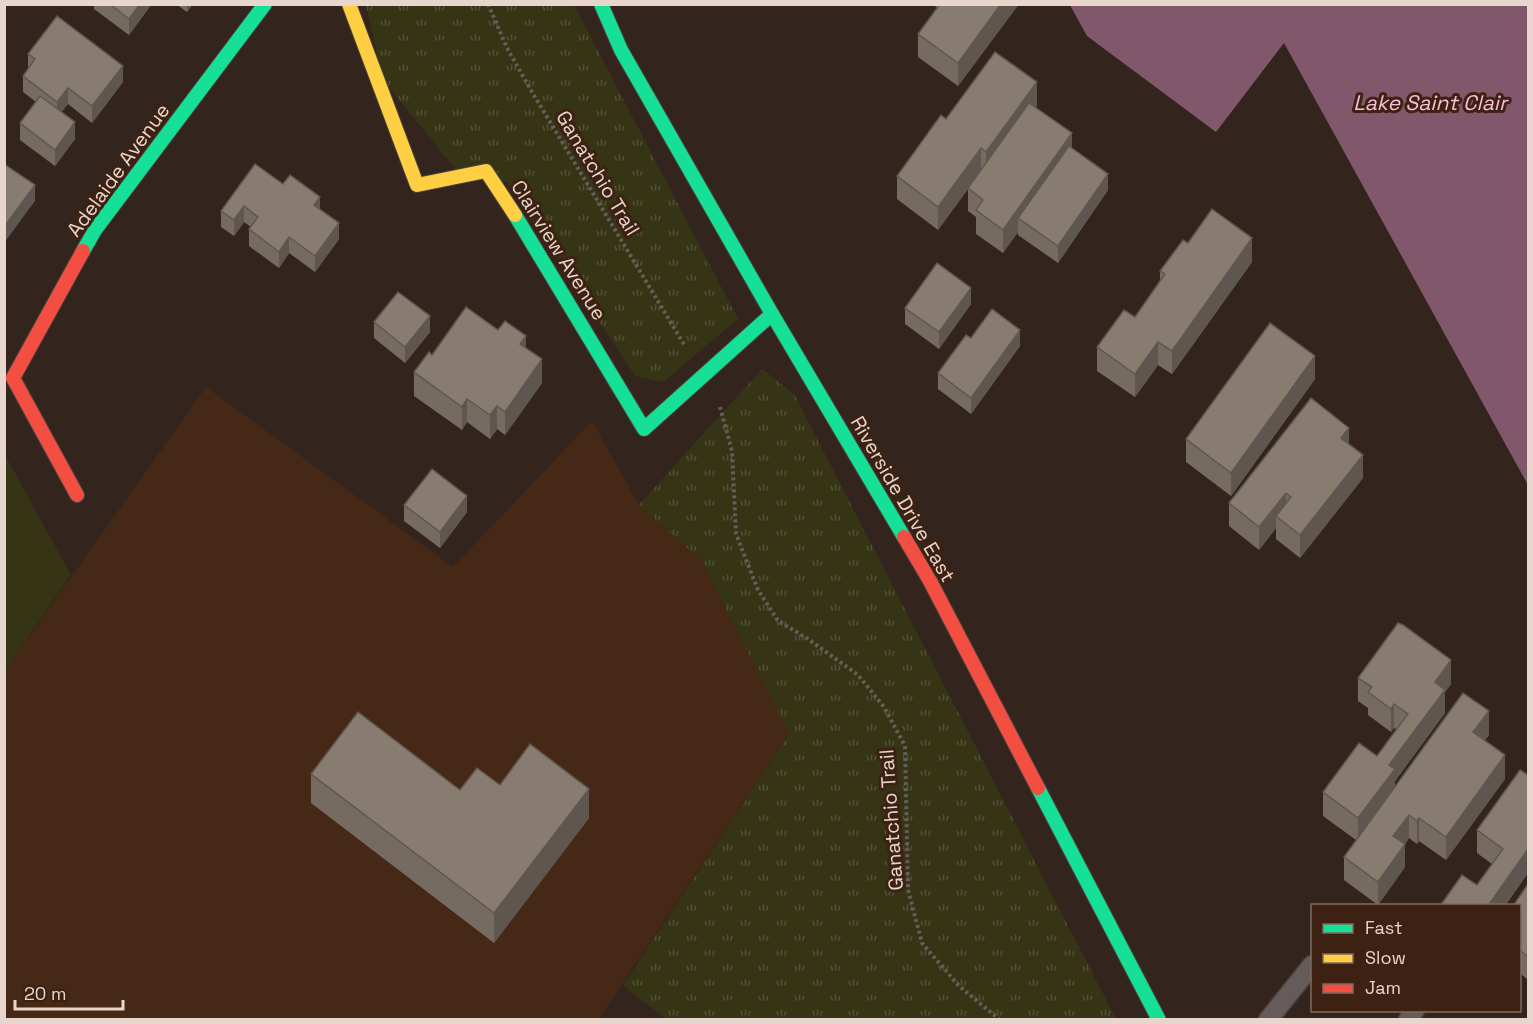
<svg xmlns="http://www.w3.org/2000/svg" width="1533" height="1024" viewBox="0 0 1533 1024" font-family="'Space Grotesk',sans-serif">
	<defs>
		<pattern id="grass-tufts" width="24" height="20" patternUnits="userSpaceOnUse" patternTransform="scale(1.5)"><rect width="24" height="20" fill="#353415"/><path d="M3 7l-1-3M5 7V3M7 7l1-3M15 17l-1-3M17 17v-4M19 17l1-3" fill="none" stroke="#525136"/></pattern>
	</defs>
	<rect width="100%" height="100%" fill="#33251d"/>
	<!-- built -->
	<path fill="#462816" d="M206,387l247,180 139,-146 47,84 62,55 88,173 -190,286 -594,1v-350z"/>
	<!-- grass -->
	<g fill="url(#grass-tufts)">
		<path d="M366,5h208l164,314 -75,63 -28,-6 -127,-193 -51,-12 -74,-91z"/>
		<path d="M762,369l32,25 322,625h-450l-43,-34 166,-251 -88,-174 -62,-55z"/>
	</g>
	<!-- park -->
	<path fill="#353415" d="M5,455l66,120 -66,95h-1z"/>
	<!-- water -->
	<path fill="#81586b" d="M1070,5h458v480l-244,-442 -68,89 -129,-96z"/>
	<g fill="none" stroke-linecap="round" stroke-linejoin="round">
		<defs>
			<g id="lane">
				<path d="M1268,1020l44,-55"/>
				<path d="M1408,1020l7,-10"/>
			</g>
			<g id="fast">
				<path d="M601,4l20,46 151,264 132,223"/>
				<path d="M515,215l129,214 128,-115"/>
				<path d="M83,251l12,-21 170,-226"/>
				<path d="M1038,788l121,232"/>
			</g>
			<path id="slow" d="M349,4l68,181 69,-14 29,44"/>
			<g id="jam">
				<path d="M77,495l-64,-117 70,-127"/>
				<path d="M904,537l26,44 108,207"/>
			</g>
		</defs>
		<!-- lane casing -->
		<use href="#lane" stroke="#4e423b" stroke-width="21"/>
		<!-- fast casing -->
		<use href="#fast" stroke="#4e423b" stroke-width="16"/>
		<!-- slow casing -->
		<use href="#slow" stroke="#4e423b" stroke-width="16"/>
		<!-- jam casing -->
		<use href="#jam" stroke="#4e423b" stroke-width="16"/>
		<!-- path -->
		<g stroke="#665c59" stroke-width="4" stroke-dasharray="3 3" stroke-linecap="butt">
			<path d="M488,4l19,44 25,44 153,254"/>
			<path d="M720,407l12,44 4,83 22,56 20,31 27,16 53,38 26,32 21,39 3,144 14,53 37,43 41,34"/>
		</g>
		<!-- lane -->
		<use href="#lane" stroke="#645b5a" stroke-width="18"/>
		<!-- fast -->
		<use href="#fast" stroke="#16e098" stroke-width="14"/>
		<!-- slow -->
		<use href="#slow" stroke="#ffcf43" stroke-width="14"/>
		<!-- jam -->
		<use href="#jam" stroke="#f24e42" stroke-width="14"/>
	</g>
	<!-- wall -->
	<g fill="#756b61">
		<path d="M94,4h57v1l-22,30 -35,-26z"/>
		<path d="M176,4h17l-6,8z"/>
		<path d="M935,4h84l-61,82 -40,-29v-23l19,-26 -2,-2z"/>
		<path d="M28,54l95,28 -31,41 -24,-19 -7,8 14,27 -20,27 -35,-26v-17l16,-21 -13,-10v-16l5,-7z"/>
		<path d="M1037,105l-1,2 72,83 -50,73 -40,-28v-3l-15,21 -27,-19v-17l-8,-6v-22l-30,41 -41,-31v-23l49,-57z"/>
		<path d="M283,184l37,25 19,30 -24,33 -26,-19 -10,15 -30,-22v-17l2,-2 -7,-5 -10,14 -13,-9v-16z"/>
		<path d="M1188,243l64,19 -80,112 -14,-9 -23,32 -38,-26v-24l38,-30 25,-36v-10z"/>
		<path d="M971,304l-32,45 -34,-25v-16z"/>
		<path d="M374,322l56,10 -25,31 -31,-25z"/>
		<path d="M498,330l28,18 16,35 -37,52 -8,-6 -7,10 -23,-17 -5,8 -48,-34v-24l18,-17z"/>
		<path d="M971,338l49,8 -49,68 -33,-25v-16z"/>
		<path d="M1315,379l-84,117 -45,-34v-23z"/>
		<path d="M1349,444l14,34 -63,80 -24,-19v-11l-17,22 -30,-24v-23z"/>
		<path d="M404,505l63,7 -27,36 -36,-27z"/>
		<path d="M1358,678l93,6 -6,8v21l-50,68v7l94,-53 -4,5 20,39 -59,81 -27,-19 -2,3 -8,-6 -4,6v23l-27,38 -34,-25v-23l12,-17 -33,-24v-24l54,-36 19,-27 -2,-1 -3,4 -23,-17v-7l-10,-7z"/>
		<path d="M311,774l149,16 40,-5 89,33 -95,125 -183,-140z"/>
		<path d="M1528,775v98l-23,33h-65l37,-21 15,-21 -15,-11v-23z"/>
		<path d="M1528,884v96l-7,-6 -1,3v-71z"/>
	</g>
	<!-- shaded-wall -->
	<g fill="#5f574f">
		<path d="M140,4h11v1l-22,30v-16z"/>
		<path d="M187,4h6l-6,8z"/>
		<path d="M1001,4h18l-61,82v-23z"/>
		<path d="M123,66v16l-31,41v-17z"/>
		<path d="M1037,82v23l-51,71v-24z"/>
		<path d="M68,88v16l-11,14v-16z"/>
		<path d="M75,122v17l-20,27v-16z"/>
		<path d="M1072,133v23l-54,62v14l-15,21v-23z"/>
		<path d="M981,148v23l-43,59v-23z"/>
		<path d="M1108,174v16l-50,73v-17z"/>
		<path d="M35,185v16l-31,42v-16z"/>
		<path d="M320,197v16l-6,-8z"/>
		<path d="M244,206v16l-10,14v-16z"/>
		<path d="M339,223v16l-24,33v-16z"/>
		<path d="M289,237v16l-10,15v-16z"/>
		<path d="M1252,238v24l-80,112v-23z"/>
		<path d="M971,288v16l-32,45v-17z"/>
		<path d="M430,316v16l-25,31v-16z"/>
		<path d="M1020,330v16l-49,68v-16z"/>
		<path d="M526,336v23l-6,-15z"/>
		<path d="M1158,342v23l-23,32v-23z"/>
		<path d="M1315,356v23l-84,117v-23z"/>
		<path d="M542,359v24l-37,52v-23z"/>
		<path d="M467,399v23l-5,8v-23z"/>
		<path d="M497,406v23l-7,10v-24z"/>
		<path d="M1349,428v24l-8,-14z"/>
		<path d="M1363,455v23l-63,80v-23z"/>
		<path d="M1286,493v24l-10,-1v12l-17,22v-23z"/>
		<path d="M467,496v16l-27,36v-16z"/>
		<path d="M1451,660v24l-6,8v21l-50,68v11l-37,49v-23l31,-53 46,-83z"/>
		<path d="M1394,704v24l-3,4v-23z"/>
		<path d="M1489,711v24l-16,20v-23z"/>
		<path d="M1505,755v24l-59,81v-23z"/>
		<path d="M589,789v29l-95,125v-30z"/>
		<path d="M1409,815v23l-16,21v-23z"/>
		<path d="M1419,818v23l-2,3v-23z"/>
		<path d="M1405,844v23l-27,38v-23z"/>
		<path d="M1528,849v24l-23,33h-17z"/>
		<path d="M1521,951v23l-1,3v-23z"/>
	</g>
	<!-- building -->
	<g fill="#887c71" stroke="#5f574f" stroke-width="1.5">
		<path d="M110,4h30l-11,15z"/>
		<path d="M940,4h61l-43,59 -40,-29z"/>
		<path d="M57,16l66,50 -31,40 -24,-18 -11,14 -34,-26 12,-17 -7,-5z"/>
		<path d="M995,52l42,30 -51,70 -5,-4 -43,59 -41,-31 44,-61 5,4z"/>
		<path d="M40,96l35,26 -20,28 -35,-27z"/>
		<path d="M1029,103l43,30 -69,97 -27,-20 7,-10 -15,-12z"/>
		<path d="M1069,146l39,28 -50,72 -40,-28z"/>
		<path d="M4,164l31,21 -31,42z"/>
		<path d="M255,164l28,20 7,-9 30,22 -6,8 25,18 -24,33 -26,-19 -10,15 -30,-23 9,-12 -14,-11 -10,14 -13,-9z"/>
		<path d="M1212,209l40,29 -80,113 -14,-9 -23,32 -38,-27 27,-37 11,7 30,-43 -5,-3 23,-31 5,3z"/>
		<path d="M937,263l34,25 -32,44 -34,-24z"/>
		<path d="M398,292l32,24 -25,31 -31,-25z"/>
		<path d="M466,307l32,23 7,-9 21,15 -6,8 22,15 -37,53 -8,-6 -7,9 -23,-16 -5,8 -48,-35 15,-20 3,3z"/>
		<path d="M992,309l28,21 -49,68 -33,-25 28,-38 5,3z"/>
		<path d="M1270,323l45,33 -84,117 -45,-34z"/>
		<path d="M1311,398l38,30 -8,10 22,17 -63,80 -24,-19 15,-19 -5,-4 -27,34 -30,-24z"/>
		<path d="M432,469l35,27 -27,36 -36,-27z"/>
		<path d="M1398,623l5,2 48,35 -16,22 10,8 -56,75 6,4 -37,49 -35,-26 36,-49 18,13 31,-42 -14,-10 -3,5 -23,-17 4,-5 -14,-9z"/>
		<path d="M1463,693l26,18 -16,21 32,23 -59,82 -27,-19 -2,3 -8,-6 -16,21 12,8 -27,38 -34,-25z"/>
		<path d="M358,712l102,78 17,-22 23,17 30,-41 59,45 -95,124 -183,-139z"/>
		<path d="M1520,770l8,5v74l-40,57h-48l22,-31 15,10 26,-36 -26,-19z"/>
		<path d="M1528,884v73l-7,-6 -1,3v-48h-7z"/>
	</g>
	<g text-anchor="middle" stroke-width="6" stroke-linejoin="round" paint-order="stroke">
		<!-- street labels -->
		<g font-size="20" fill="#e8d6cc" stroke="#3d2213">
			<text transform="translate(118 170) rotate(-54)" y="7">Adelaide Avenue</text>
			<text transform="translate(598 173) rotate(59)" y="7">Ganatchio Trail</text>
			<text transform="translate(559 250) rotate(58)" y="7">Clairview Avenue</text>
			<text transform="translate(903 499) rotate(60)" y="7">Riverside Drive East</text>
			<text transform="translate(891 820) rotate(-94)" y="7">Ganatchio Trail</text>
		</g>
		<!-- water labels -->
		<g font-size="21" font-style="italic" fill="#f8bedb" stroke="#3d2213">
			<text x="1430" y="110">Lake Saint Clair</text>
		</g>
	</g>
	<!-- border -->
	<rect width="1533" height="1024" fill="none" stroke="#e8d6cc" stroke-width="12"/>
	<!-- legend -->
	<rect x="1311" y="904" width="210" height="108" fill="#3d2213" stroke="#816a5d" stroke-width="1.5"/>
	<rect x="1323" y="924" width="30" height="9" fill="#16e098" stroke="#816a5d" stroke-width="1.5"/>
	<text x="1365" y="934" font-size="18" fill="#e8d6cc">Fast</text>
	<rect x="1323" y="954" width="30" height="9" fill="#ffcf43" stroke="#816a5d" stroke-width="1.5"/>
	<text x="1365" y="964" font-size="18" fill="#e8d6cc">Slow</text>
	<rect x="1323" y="984" width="30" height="9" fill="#f24e42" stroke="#816a5d" stroke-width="1.5"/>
	<text x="1365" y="994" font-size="18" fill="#e8d6cc">Jam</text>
	<!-- scale -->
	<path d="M15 1000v9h108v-9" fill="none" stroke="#e8d6cc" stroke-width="3"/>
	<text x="24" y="1000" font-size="18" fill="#e8d6cc" stroke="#3d2213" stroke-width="4.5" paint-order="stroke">20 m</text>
</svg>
